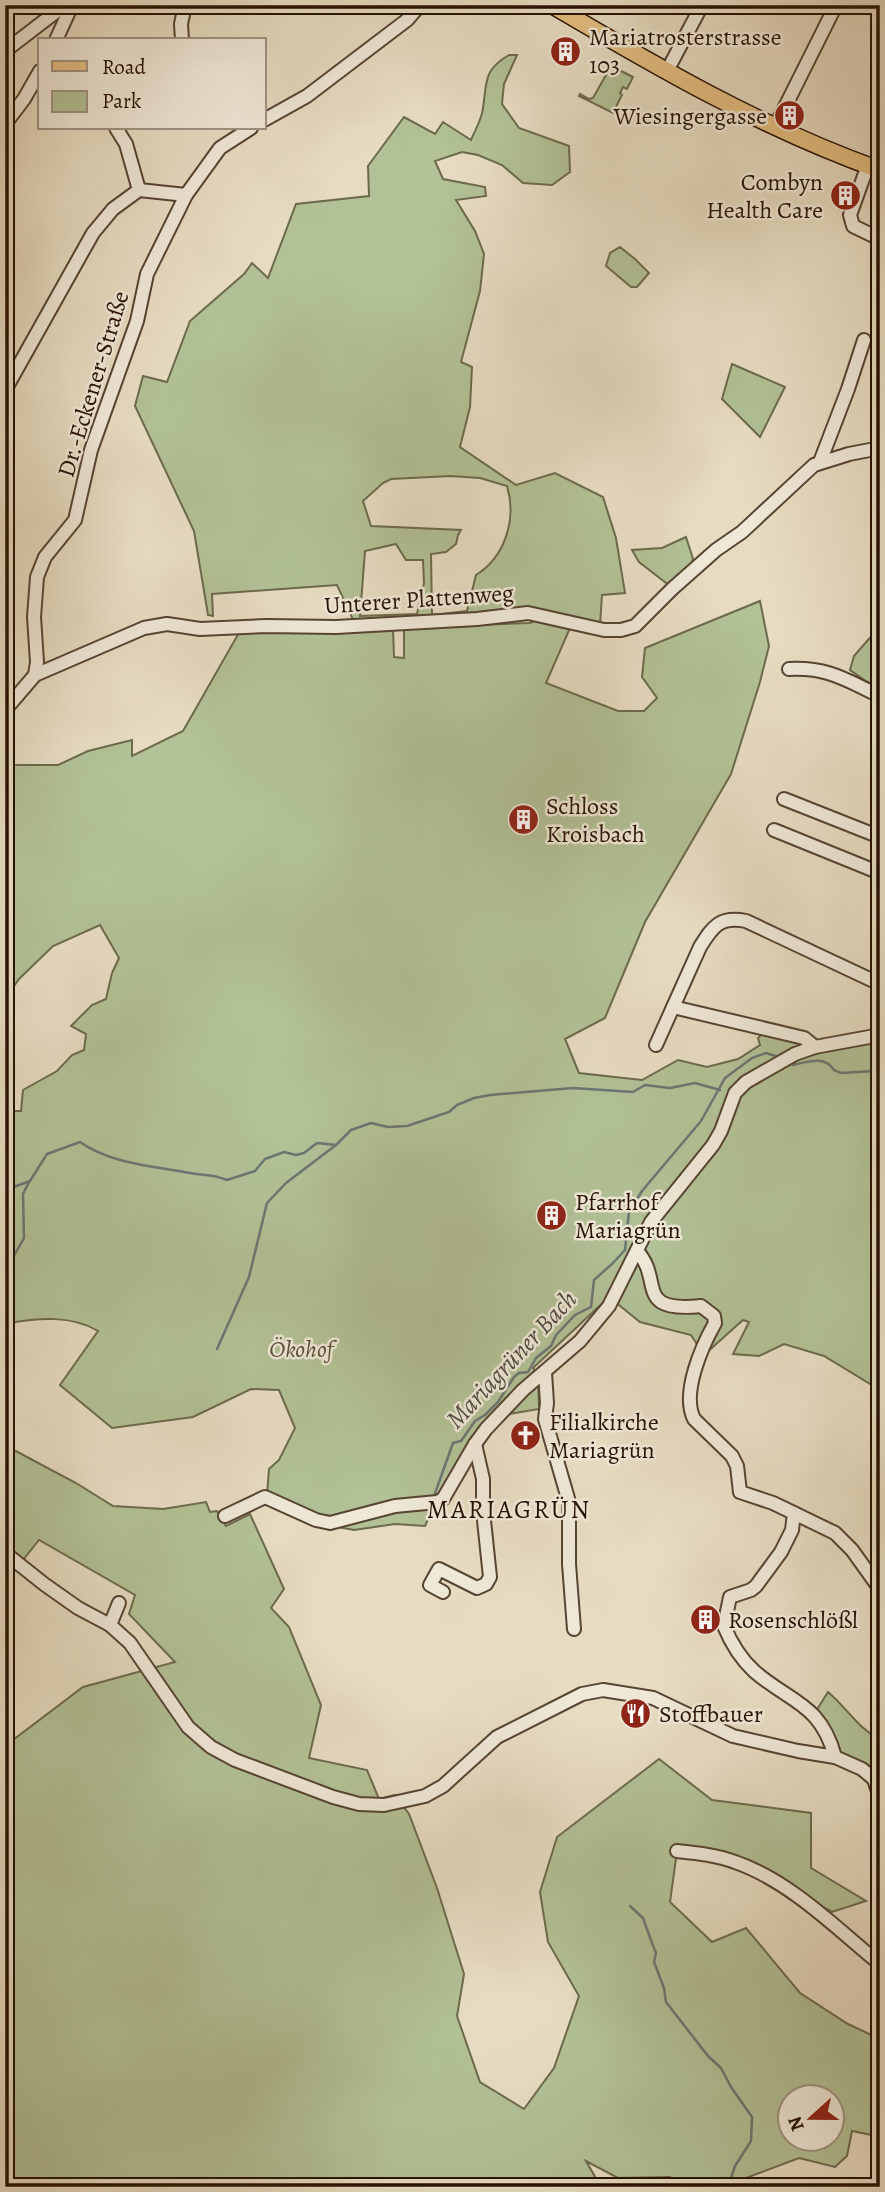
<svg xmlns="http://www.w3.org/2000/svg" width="885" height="2192" viewBox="0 0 885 2192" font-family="Alegreya,serif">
	<rect width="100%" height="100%" fill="#e7dcc2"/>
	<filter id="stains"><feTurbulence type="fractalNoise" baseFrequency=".00286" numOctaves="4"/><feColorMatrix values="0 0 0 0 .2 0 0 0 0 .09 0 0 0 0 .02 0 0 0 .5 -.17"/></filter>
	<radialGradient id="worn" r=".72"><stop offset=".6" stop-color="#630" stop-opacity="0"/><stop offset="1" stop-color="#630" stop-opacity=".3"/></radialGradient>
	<!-- green -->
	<g fill="#b2c196" stroke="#6c6a4c" stroke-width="2" fill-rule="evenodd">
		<path d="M509,55h8l-13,29 -2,20 17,24 50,18 1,26 -18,13 -29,-2 -21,-18 -24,-10 -16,-3 -27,9 8,18 42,8 1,9 -30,4 19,31 9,23 -4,37 -19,71 11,5 -2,40 -10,40 56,38 39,-12 48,24 13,41 9,55 -23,2 -2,30 -27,-4 -27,62 72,28h26l13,-13 -15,-21 3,-29 115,-47 9,45 -9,36 -29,92 -86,148 -40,96 -40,21 14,34 63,7 36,-20 29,7 31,-8 22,-14 -2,-7 6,-6 74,15 42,-6v349l-56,-34 -40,-12 -25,12 -26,-2 16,-32 -6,-2 -39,35 -13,-20 -51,-13 -31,-25 -76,71 5,6 1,35 -30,5 -16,15 -21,7 -30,53 -17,37 -30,-2 -41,6 -43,-8 -44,-27 2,-26 10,-9 16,-32 -16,-38 -28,-1 -58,28 -81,11 -52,-43 38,-54c-26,-16 -60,-13 -89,-8l-4,5v-52l6,-3v-7l-6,-1v-154h16l2,-21 34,-19 15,-16 12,-5 2,-16 -15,-8 21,-21 14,-6 6,-26 7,-15 -19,-33 -47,21 -34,33 -14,20v-235l2,1h51l30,-14 44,-11v16l51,-25 57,-100 153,-2 1,28 10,1v-30l126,-5 19,-8 -194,9 -18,-39 -125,9 1,22 -5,-1 -14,-84 -59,-125 8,-30 24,6 23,-61 54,-47 8,-11 16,15 28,-74 73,-8 -1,-30 36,-49 31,17 8,-12 28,18c4,-10 11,-21 12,-32 4,-26 0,-38 26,-53zM450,476l30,2 27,8c10,33 -2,71 -31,89l-9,36 -35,4 -1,-61 15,-2 10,-8 2,-9 3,-5 -90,-4 -8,-25 20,-18 8,-4zM396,544l10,16h17l1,23 -7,31 -57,2 5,-65z"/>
		<path d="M611,66l22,11 -6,12 -4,-2 -3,6 2,2 -9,18 -34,-17 1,-2 9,5 4,-1z"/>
		<path d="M620,247l15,12 14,14 -12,14h-6l-25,-21 4,-13z"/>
		<path d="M732,364l53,23 -25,50 -38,-38z"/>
		<path d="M686,537l7,22 -1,4 4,2 -26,21 -31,-24 -7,-12 30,-2z"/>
		<path d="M874,633l6,4v54l-30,-21 4,-14z"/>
		<path d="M12,1449l64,34 37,23 50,3 43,-7 4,10 7,-1 9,15 24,-12 34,75 -13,19 18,19 32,78 -12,53 58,12 12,29 16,-4 14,19 28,74 27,86 -7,42 23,66 44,27 30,-41 25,-72 -31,-54 -8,-50 17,-55 102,-78 53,41 99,13v55l55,33 -34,11 -80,-43 -75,-18 -7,51 42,40 34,-14 54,65 48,31 32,15v94l-4,3 -24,-5 -5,25 -12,11 -36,-9 -53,20 -4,9h-57l-15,-10 -52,1 -32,-17 15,26h-79l-27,-9 -4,9h-486v-441l78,-59 92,-25 -46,-48 6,-19 -96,-55 -28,35 -6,-7v-114zM790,2098h42v42h-42z"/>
		<path d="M828,1692c20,17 29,35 52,48v34l-43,-22 -21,-41z"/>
	</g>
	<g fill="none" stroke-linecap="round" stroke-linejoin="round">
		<!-- stream -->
		<g stroke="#6c7673" stroke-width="2.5">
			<path d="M39,16l12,-11"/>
			<path d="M791,1062l2,3c14,-3 32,-10 41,5l7,3 34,-2 5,-10"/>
			<path d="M5,1186l6,2 19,-7 17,-27 33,-12c31,22 73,24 110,31 16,3 20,0 37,7l28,-9 10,-12 19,-7 12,3 8,-2 13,-10 19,2 15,-15 20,-7 17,4 19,-1 42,-14 8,-7 17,-7 16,-3 83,-7 60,4 12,-7 25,3 25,-5 25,7"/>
			<path d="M11,1261l13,-23 -1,-44 6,-12"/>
			<path d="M217,1349l32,-72 18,-74 19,-20 50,-38"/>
			<path d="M433,1499l20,-56 8,-2 14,-20 10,-6 13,-13 16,-25 5,-4 9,-1 8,-14 15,-12 5,-11 19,-20 16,-8 3,-27 19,-17 12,-13 4,-38 13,-21 59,-70 24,-43 27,-20 14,-5 16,5"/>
			<path d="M630,1906l13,12 9,25 4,10 -2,9 10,26 2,14 42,54 13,12 10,19 21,30 -1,24 -16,25 -7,21"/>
		</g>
		<defs>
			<g id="minor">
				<path d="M56,40l16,-35"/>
				<path d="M182,40l-1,-16 4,-19"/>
				<path d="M5,51l60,-46"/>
				<path d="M667,71l35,-66"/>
				<path d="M264,120l43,-24 100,-76 13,-15"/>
				<path d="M5,124l19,-25 16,-28"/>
				<path d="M775,127l61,-122"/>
				<path d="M116,128l10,16 13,46"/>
				<path d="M868,165l-18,50 3,11 27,13"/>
				<path d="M5,390l88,-157 20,-24 26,-19 47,5"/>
				<path d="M820,462l28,-73 16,-49"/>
				<path d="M789,669c39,-2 57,11 91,27"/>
				<path d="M35,675l2,-13 -3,-45 3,-40 8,-20 30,-37 16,-70 46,-129 10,-47 39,-79 34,-47 31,-20"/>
				<path d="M5,710l30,-35 109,-47 23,-4 33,5 66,-3 70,1 141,-8 51,-6 76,17h17l14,-4 37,-37 44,-39 26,-18 72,-67 35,-11 31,-6"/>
				<path d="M784,799l96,38"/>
				<path d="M774,830l106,43"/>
				<path d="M673,1007l131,31 11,9"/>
				<path d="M656,1045l44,-98c13,-21 20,-31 46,-26l134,63"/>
				<path d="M637,1251c27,29 -4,62 64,55l13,10 1,7c-13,23 -34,70 -21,96l38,37 5,10 3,26 33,11 62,30 17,17 28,39"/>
				<path d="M545,1373l2,30 -2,16 24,83v62l5,65"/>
				<path d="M794,1513l-2,17 -11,22 -25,34 -5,4 -21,7 -6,29c7,17 17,33 30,45 35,31 67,32 81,86"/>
				<path d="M225,1516l40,-19 51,23 14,3 65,-17 42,-4 6,-3 32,-55 11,-15 37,-39 57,-49 29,-35 42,-84 62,-77 8,-14 14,-38 11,-11 49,-28 20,-7 65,-12"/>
				<path d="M5,1553l39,31 34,24 32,17 20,18 58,84 23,20 24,13 98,37 26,7 25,1 41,-9 18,-10 54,-49 85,-43 21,-4 50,8 80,38 65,15 37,6 27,12 12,10 6,1"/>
				<path d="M443,1592l-13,-7 9,-16 38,19 9,-4 4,-7 -7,-66v-32l-8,-35"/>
				<path d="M110,1625l9,-22"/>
				<path d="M874,1779l6,19"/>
				<path d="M677,1851c19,2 40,4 58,11 55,19 101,66 145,102"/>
			</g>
			<path id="major" d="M552,5c105,62 212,124 328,165"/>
		</defs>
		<!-- minor casing -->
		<use href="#minor" stroke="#564432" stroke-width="16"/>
		<!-- major casing -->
		<use href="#major" stroke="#261202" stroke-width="19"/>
		<!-- minor -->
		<use href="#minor" stroke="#efe8d7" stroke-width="12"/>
		<!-- major -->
		<use href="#major" stroke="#e4be81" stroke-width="16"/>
	</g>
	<!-- icons -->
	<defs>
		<symbol id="building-disc" viewBox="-11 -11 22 22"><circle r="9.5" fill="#8f2418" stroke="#efe8d7"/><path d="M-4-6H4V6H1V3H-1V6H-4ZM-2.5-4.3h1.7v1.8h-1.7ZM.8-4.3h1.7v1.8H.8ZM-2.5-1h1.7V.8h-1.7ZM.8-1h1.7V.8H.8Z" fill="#fff"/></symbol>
		<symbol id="church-disc" viewBox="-11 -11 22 22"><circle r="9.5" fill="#8f2418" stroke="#efe8d7"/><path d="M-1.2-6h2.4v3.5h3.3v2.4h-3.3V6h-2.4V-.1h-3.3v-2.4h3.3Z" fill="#fff"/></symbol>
		<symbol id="restaurant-disc" viewBox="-11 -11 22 22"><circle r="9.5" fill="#8f2418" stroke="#efe8d7"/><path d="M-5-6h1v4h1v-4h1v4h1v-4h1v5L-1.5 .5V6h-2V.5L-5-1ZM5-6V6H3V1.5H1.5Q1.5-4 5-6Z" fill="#fff"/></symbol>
	</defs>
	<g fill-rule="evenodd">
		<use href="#building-disc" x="548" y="34" width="35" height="35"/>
		<use href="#building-disc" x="772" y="98" width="35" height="35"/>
		<use href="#building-disc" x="828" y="178" width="35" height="35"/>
		<use href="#building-disc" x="506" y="802" width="35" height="35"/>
		<use href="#building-disc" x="534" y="1198" width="35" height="35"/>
		<use href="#church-disc" x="508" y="1418" width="35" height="35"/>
		<use href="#building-disc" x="688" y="1602" width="35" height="35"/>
		<use href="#restaurant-disc" x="618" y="1696" width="35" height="35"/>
	</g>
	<g text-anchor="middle" stroke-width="5" stroke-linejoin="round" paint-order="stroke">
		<!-- poi labels -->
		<g font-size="24" fill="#261202" stroke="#efe8d7" text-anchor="start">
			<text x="589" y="45">Mariatrosterstrasse<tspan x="589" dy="28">103</tspan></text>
			<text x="767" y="124" text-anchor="end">Wiesingergasse</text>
			<text x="823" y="190" text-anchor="end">Combyn<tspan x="823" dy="28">Health Care</tspan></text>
			<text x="546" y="814">Schloss<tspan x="546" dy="28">Kroisbach</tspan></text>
			<text x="575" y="1210">Pfarrhof<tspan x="575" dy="28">Mariagrün</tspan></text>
			<text x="549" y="1430">Filialkirche<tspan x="549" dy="28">Mariagrün</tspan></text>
			<text x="728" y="1628">Rosenschlößl</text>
			<text x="659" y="1722">Stoffbauer</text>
		</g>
		<!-- street labels -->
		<g font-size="24" fill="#261202" stroke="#efe8d7">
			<text transform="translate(93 384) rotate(-73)" y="8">Dr.-Eckener-Straße</text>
			<text transform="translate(419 599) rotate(-4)" y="8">Unterer Plattenweg</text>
		</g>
		<!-- park labels -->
		<g font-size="24" font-style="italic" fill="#574f36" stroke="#efe8d7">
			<text x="301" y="1357">Ökohof</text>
		</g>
		<!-- water labels -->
		<g font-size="26" font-style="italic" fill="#4f4c44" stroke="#efe8d7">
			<text transform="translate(511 1359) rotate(-47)" y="9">Mariagrüner Bach</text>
		</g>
		<!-- neighbourhood labels -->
		<g font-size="26" letter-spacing="2" fill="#261202" stroke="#efe8d7">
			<text x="509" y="1518">MARIAGRÜN</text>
		</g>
	</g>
	<!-- margin -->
	<rect width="885" height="2192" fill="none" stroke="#e7dcc2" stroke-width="28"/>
	<rect x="7" y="7" width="871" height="2178" fill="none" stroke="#261202" stroke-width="3.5"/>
	<rect x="14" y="14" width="857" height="2164" fill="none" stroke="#261202" stroke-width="2"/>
	<!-- legend -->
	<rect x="38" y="38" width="228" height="91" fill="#efe8d7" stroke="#9f9282" stroke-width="2"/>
	<rect x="52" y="61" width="35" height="10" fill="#e4be81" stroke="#9f9282" stroke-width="2"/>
	<text x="102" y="74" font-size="21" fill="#261202">Road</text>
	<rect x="52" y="91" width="35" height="21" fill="#b2c196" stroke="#9f9282" stroke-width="2"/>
	<text x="102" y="108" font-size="21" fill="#261202">Park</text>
	<!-- north arrow -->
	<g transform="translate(811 2118) rotate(249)"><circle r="33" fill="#efe8d7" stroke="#9f9282" stroke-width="2"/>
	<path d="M0-5L12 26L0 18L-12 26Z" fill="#8f2418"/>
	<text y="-10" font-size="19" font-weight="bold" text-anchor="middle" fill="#261202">N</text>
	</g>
	<rect width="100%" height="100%" filter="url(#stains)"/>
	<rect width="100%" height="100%" fill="url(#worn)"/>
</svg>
